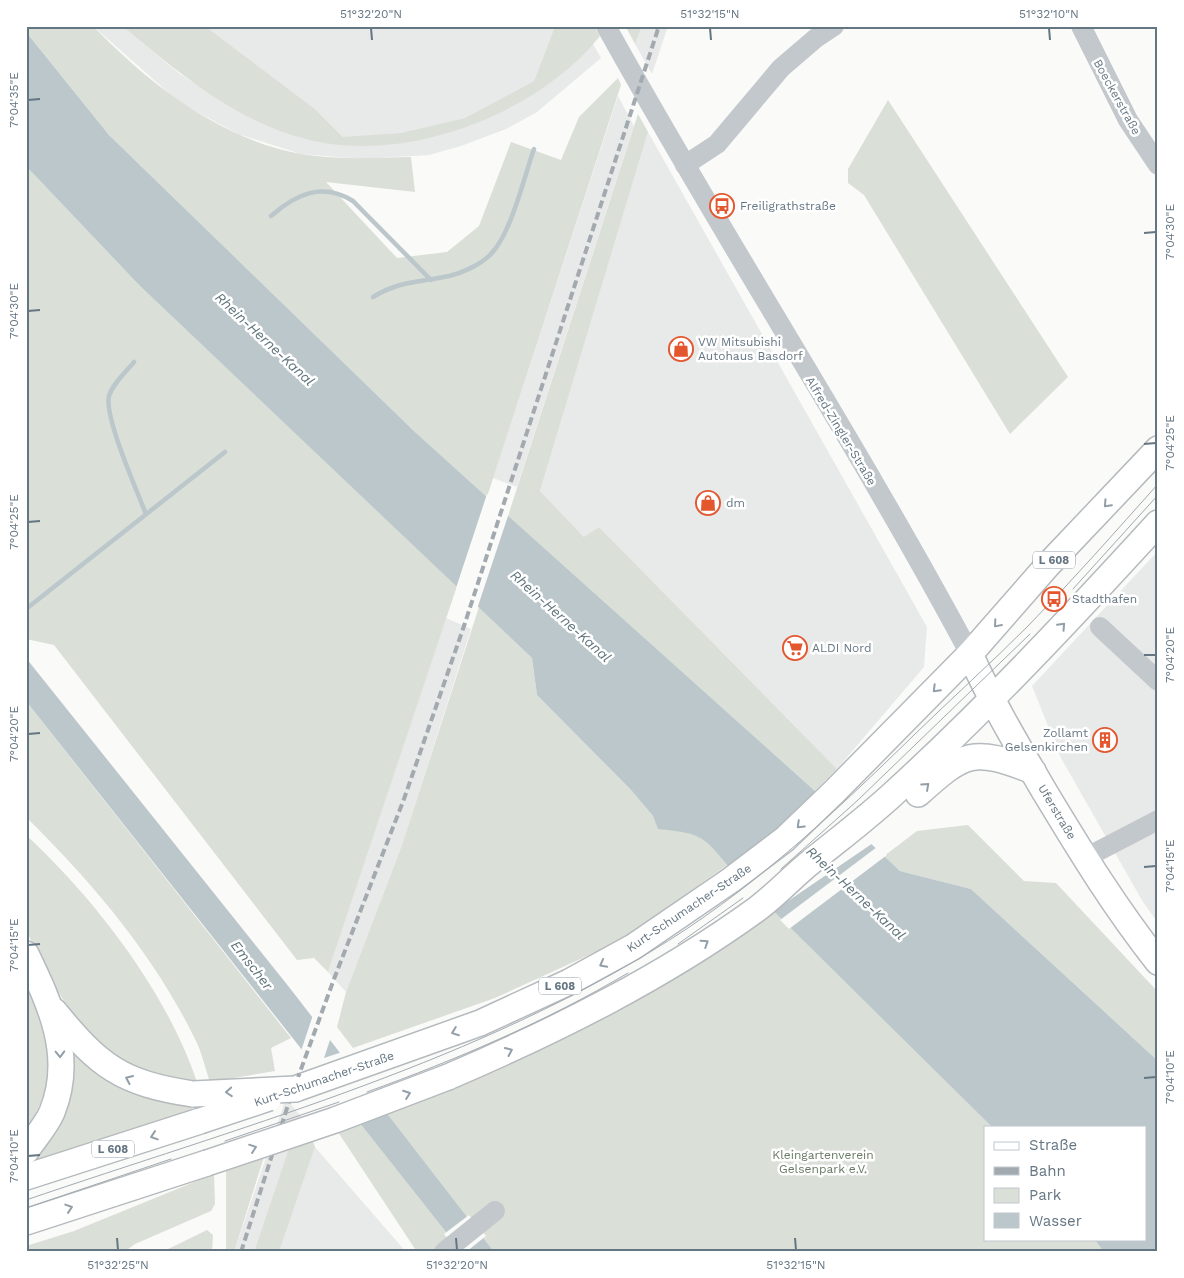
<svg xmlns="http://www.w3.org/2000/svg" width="1184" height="1278" viewBox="0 0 1184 1278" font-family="'Work Sans',sans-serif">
	<rect width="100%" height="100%" fill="#fafaf8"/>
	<!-- built -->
	<g fill="#e8e9e9">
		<path d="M93,26h38l-5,3 54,45 42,27 46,25 85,19 75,-7 151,-80 14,-14 8,14 -64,54 -31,17 -45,17 -32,9 -68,4 -60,-5 -63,-20 -59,-32z"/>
		<path d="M205,26h350l-21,55 -69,37 -65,15 -38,4h-19l-28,-28z"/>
		<path d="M642,26h26l-16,48 -17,-30z"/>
		<path d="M618,96l16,30 -117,361 -24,-9z"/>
		<path d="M648,132l279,495 -3,40 -87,102 -238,-242 -14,11 -45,-47z"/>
		<path d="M1158,551v372l-15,-21 -82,-144 -29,-72z"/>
		<path d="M446,618l25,11 -69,216 -56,147 -18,-20z"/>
		<path d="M286,1098l17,21 -14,29 -35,104h-20z"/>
		<path d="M315,1147l91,105h-127z"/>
	</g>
	<!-- green -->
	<g fill="#dadfd7">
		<path d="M26,26h67c56,58 127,113 208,128 36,6 74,4 110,3l4,35 -89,-10 71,76 50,-6 32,-26 32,-84 50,18 18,-43 39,-39 3,7 -134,412 -72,-65 -306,-297 -83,-103z"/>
		<path d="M131,26h74l110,83 28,28 57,-4 65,-15 69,-37 21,-55h39l6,10c-63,79 -196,129 -294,103 -69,-17 -127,-66 -180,-110z"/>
		<path d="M642,26l-7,18 -9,-17z"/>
		<path d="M888,100l180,277 -58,57 -146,-239 -16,-12v-14z"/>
		<path d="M638,114l10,18 -108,359 44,46 15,-10 238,242 -22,22 -307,-275z"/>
		<path d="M26,166l114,120 317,300 -129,386 -14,-14 -17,2 -243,-315 -28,-6z"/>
		<path d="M479,607l53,51 5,37 94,95 22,26 5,12c40,5 44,6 69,37l-105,75 -127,58 -142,50 -16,-21 9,-35 56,-147z"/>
		<path d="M26,701l265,337 -20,10 4,23 -65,11c-5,-14 -8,-30 -15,-43 -41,-84 -103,-157 -169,-222z"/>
		<path d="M968,825l56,56 32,2 102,109v69l-187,-172 -71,-18 -16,-15 33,-25z"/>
		<path d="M26,835c69,64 141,157 171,247 -78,-2 -122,-52 -153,-118 -6,-11 -16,-26 -18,-38 -3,-29 0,-61 0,-91z"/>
		<path d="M776,912l216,215h-7v112h109l10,13h-687l-81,-123 275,-118z"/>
		<path d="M26,983c21,59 37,90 0,147z"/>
		<path d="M69,1048c42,40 63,50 120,56l3,4 -1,4 -165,54z"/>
		<path d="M312,1139l3,8 -36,105h-25l35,-104z"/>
		<path d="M264,1157l-30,95h-8v-82z"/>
		<path d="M214,1174l1,30 -4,7 -76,33 -11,8h-98v-6l48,-15z"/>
		<path d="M207,1230l6,5 -1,17h-50z"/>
	</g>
	<!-- water -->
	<g fill="#bbc7cb">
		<path d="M26,32l83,103 306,297 72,65 328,294 85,80 71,18 187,172v191h-54l-10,-13h51v-112h-153l-265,-262c-25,-31 -29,-32 -69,-36l-5,-13 -22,-26 -94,-95 -5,-37 -392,-372 -114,-120z"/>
		<path d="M26,658l263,329 205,265h-32l-436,-551z"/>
	</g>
	<!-- pier -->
	<g fill="#fafaf8">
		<path d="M487,494l22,19 -32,96 -21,-21z"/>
		<path d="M818,791l55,52 -101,69 -45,-44 51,-40z"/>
		<path d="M877,847l10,8 -98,74 -9,-9z"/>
		<path d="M313,1015l18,22 -7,21 18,-6 47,60 -33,11 -56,-69z"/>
		<path d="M469,1215l17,21 -20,16h-8l-14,-18z"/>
	</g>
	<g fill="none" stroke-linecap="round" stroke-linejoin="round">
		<!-- stream -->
		<g stroke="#bbc7cb" stroke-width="4.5">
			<path d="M271,216c25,-22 51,-34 82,-15l78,79"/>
			<path d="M373,297c26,-16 47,-15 76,-21 13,-3 31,-11 41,-21 21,-20 34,-78 44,-106"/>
			<path d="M134,362c-8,10 -21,21 -25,34 -5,21 28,95 37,118"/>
			<path d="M26,609l199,-157"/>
		</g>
		<defs>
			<g id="major">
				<path d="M970,654c22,49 49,94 76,140 35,58 70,115 112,168"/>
				<path d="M918,794c47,-42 54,-47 115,-23"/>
				<path d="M26,954c24,50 49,102 26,158 -6,14 -18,27 -26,39"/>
				<path d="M54,1011c46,56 67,72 139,83"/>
				<path d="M448,1077c107,-46 214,-99 309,-168 19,-14 36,-33 55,-48 27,-22 55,-43 81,-67 93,-85 180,-178 265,-271"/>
				<path d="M295,1089l185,-66 89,-41 64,-35 98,-67 54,-41 50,-48 135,-137 77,-88 111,-117"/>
				<path d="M26,1177l174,-56"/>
				<path d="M26,1222l181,-59"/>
			</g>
		</defs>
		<!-- major casing -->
		<use href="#major" stroke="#b5babe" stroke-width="28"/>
		<!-- minor -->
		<g stroke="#c3c8cc" stroke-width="20">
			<path d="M606,26c117,212 250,415 364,628"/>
			<path d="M1081,26l47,94 30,45"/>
			<path d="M685,165l32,-21 64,-76 35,-30 18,-12"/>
			<path d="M1100,627l58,54"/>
			<path d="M1085,858l73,-38"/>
			<path d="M444,1252l51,-41"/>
		</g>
		<!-- major -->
		<use href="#major" stroke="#fff" stroke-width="25"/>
		<!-- tram -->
		<g stroke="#a2aab0" stroke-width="1">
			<path d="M1073,589l85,-94"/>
			<path d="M781,869l77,-69 172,-166"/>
			<path d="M678,944l65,-46"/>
			<path d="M367,1092c91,-33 178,-70 261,-119"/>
			<path d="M225,1141l114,-39"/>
			<path d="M26,1200c211,-72 432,-132 624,-248 99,-59 182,-137 264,-217 38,-37 77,-72 114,-109 45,-46 87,-94 130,-142"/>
			<path d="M26,1208l145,-49"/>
		</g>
		<!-- rail -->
		<path stroke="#a2aab0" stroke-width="4" stroke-dasharray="8 4" stroke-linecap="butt" d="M241,1252l48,-150 45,-123 70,-180 60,-173 195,-600"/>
		<defs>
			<g id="major-bridge">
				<path d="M193,1094l102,-5"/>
				<path d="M200,1121l69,-23"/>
				<path d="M207,1163l128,-43 113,-43"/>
			</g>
		</defs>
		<!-- major-bridge casing -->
		<use href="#major-bridge" stroke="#b5babe" stroke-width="28" stroke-linecap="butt"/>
		<!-- major-bridge -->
		<use href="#major-bridge" stroke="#fff" stroke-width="25"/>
	</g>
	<!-- one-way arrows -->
	<defs><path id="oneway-chevron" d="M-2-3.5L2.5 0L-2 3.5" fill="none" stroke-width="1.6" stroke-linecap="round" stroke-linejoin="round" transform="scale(1.25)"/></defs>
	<g stroke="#939fa8">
		<use href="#oneway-chevron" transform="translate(1107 504) rotate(133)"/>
		<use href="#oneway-chevron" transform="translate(997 624) rotate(131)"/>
		<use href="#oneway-chevron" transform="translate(1062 626) rotate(-47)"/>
		<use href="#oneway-chevron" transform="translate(936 689) rotate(135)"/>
		<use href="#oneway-chevron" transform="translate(926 786) rotate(-42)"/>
		<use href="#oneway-chevron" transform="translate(800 825) rotate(136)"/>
		<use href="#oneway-chevron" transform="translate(705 943) rotate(-33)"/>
		<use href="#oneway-chevron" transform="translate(603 964) rotate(152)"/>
		<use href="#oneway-chevron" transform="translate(455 1032) rotate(159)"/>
		<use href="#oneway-chevron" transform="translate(509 1051) rotate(-25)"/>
		<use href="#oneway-chevron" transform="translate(60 1054) rotate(88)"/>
		<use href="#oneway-chevron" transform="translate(129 1079) rotate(-156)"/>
		<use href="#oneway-chevron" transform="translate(229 1092) rotate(176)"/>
		<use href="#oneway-chevron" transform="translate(407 1094) rotate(-20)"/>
		<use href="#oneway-chevron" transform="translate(154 1136) rotate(162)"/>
		<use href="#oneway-chevron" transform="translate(253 1148) rotate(-19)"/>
		<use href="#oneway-chevron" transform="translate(69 1208) rotate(-18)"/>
	</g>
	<!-- ticks -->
	<path fill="none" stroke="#657683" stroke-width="2" d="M371,28l1,12M710,28l1,12M1049,28l1,12M28,100l12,-1M1144,233l12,-1M28,311l12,-1M1144,444l12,-1M28,522l12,-1M1144,655h12M28,734l12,-1M1144,867l12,-1M28,945l12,-1M1144,1078l12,-1M28,1156l12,-1M117,1238l1,12M456,1238l1,12M795,1238l1,12"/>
	<!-- icons -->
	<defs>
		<symbol id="bus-ring" viewBox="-11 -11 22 22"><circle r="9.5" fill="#fff" stroke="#e4572e" stroke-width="1.5"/><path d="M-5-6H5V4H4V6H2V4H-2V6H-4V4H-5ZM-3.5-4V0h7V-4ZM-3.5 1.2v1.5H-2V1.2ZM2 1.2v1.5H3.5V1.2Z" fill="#e4572e"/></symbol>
		<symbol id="shop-ring" viewBox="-11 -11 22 22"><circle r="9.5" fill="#fff" stroke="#e4572e" stroke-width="1.5"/><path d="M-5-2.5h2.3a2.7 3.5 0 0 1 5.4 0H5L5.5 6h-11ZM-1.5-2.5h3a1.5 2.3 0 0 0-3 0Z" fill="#e4572e"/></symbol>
		<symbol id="supermarket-ring" viewBox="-11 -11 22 22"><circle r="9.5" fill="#fff" stroke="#e4572e" stroke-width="1.5"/><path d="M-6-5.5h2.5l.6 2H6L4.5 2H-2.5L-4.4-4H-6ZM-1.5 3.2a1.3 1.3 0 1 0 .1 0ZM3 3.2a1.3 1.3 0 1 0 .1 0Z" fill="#e4572e"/></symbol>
		<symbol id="building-ring" viewBox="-11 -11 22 22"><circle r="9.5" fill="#fff" stroke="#e4572e" stroke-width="1.5"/><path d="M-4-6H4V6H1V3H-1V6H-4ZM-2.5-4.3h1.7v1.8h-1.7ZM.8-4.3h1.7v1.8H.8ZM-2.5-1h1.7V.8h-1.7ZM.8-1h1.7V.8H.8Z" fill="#e4572e"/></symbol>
	</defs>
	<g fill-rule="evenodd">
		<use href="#bus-ring" x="708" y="192" width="28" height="28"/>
		<use href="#shop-ring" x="667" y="335" width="28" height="28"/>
		<use href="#shop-ring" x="694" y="489" width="28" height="28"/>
		<use href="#bus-ring" x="1040" y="585" width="28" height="28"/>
		<use href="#supermarket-ring" x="781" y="634" width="28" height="28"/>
		<use href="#building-ring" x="1091" y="726" width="28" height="28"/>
	</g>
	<g text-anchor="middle" stroke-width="5" stroke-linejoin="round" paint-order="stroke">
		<!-- shield labels -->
		<g fill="#fff" stroke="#939fa8" stroke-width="1">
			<rect x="1033" y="551.5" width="42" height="17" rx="4"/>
			<rect x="539" y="977.5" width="42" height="17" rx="4"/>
			<rect x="92" y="1140.5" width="42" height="17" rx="4"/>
		</g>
		<g font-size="11" font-weight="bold" fill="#657683">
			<text x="1054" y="564">L 608</text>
			<text x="560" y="990">L 608</text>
			<text x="113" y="1153">L 608</text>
		</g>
		<!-- street labels -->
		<g font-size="12" fill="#657683" stroke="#fff">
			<text transform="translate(1117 97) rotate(61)" y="4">Boeckerstraße</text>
			<text transform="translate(841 431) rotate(59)" y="4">Alfred-Zingler-Straße</text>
			<text transform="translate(1057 812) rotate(59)" y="4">Uferstraße</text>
			<text transform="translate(689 908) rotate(-34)" y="4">Kurt-Schumacher-Straße</text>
			<text transform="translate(324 1079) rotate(-19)" y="4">Kurt-Schumacher-Straße</text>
		</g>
		<!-- poi labels -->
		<g font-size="12" fill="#657683" stroke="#fff" text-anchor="start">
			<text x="740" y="210">Freiligrathstraße</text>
			<text x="698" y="346">VW Mitsubishi<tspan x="698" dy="14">Autohaus Basdorf</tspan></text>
			<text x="726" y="507">dm</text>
			<text x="1072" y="603">Stadthafen</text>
			<text x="812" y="652">ALDI Nord</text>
			<text x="1088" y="737" text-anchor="end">Zollamt<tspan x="1088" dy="14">Gelsenkirchen</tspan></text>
		</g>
		<!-- park labels -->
		<g font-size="12" fill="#687a64" stroke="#fff">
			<text x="823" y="1159">Kleingartenverein<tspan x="823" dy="14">Gelsenpark e.V.</tspan></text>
		</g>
		<!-- water labels -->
		<g font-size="14" font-style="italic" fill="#60757c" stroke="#fff">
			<text transform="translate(265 339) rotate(43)" y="5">Rhein-Herne-Kanal</text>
			<text transform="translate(561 616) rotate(42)" y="5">Rhein-Herne-Kanal</text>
			<text transform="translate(856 893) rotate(43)" y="5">Rhein-Herne-Kanal</text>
			<text transform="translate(252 965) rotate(52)" y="5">Emscher</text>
		</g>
	</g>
	<!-- border -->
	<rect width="1184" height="1278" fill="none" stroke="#ffffff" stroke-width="55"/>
	<!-- legend -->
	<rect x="984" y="1126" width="162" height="115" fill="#ffffff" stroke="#c1c8cd"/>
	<rect x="994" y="1142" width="25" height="8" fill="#ffffff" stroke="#c1c8cd"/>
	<text x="1029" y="1150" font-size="15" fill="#657683">Straße</text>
	<rect x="994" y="1167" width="25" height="8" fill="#a2aab0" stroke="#c1c8cd"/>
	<text x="1029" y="1176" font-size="15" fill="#657683">Bahn</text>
	<rect x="994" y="1188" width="25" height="15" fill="#dadfd7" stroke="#c1c8cd"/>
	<text x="1029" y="1200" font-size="15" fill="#657683">Park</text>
	<rect x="994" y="1213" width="25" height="15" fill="#bbc7cb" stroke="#c1c8cd"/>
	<text x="1029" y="1226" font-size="15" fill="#657683">Wasser</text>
	<rect x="28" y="28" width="1128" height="1222" fill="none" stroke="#657683" stroke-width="2"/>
	<g font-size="12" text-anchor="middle" fill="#657683">
		<text x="371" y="18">51°32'20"N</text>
		<text x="710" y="18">51°32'15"N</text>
		<text x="1049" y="18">51°32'10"N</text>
		<text transform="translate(14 100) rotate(-90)" y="4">7°04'35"E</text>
		<text transform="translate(1170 232) rotate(-90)" y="4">7°04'30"E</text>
		<text transform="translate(14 311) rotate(-90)" y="4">7°04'30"E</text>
		<text transform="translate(1170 443) rotate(-90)" y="4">7°04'25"E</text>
		<text transform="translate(14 522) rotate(-90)" y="4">7°04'25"E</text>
		<text transform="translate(1170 655) rotate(-90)" y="4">7°04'20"E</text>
		<text transform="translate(14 734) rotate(-90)" y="4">7°04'20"E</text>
		<text transform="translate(1170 866) rotate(-90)" y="4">7°04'15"E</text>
		<text transform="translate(14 945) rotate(-90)" y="4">7°04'15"E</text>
		<text transform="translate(1170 1077) rotate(-90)" y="4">7°04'10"E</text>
		<text transform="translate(14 1156) rotate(-90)" y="4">7°04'10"E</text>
		<text x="118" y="1269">51°32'25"N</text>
		<text x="457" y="1269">51°32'20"N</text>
		<text x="796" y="1269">51°32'15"N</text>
	</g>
</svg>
